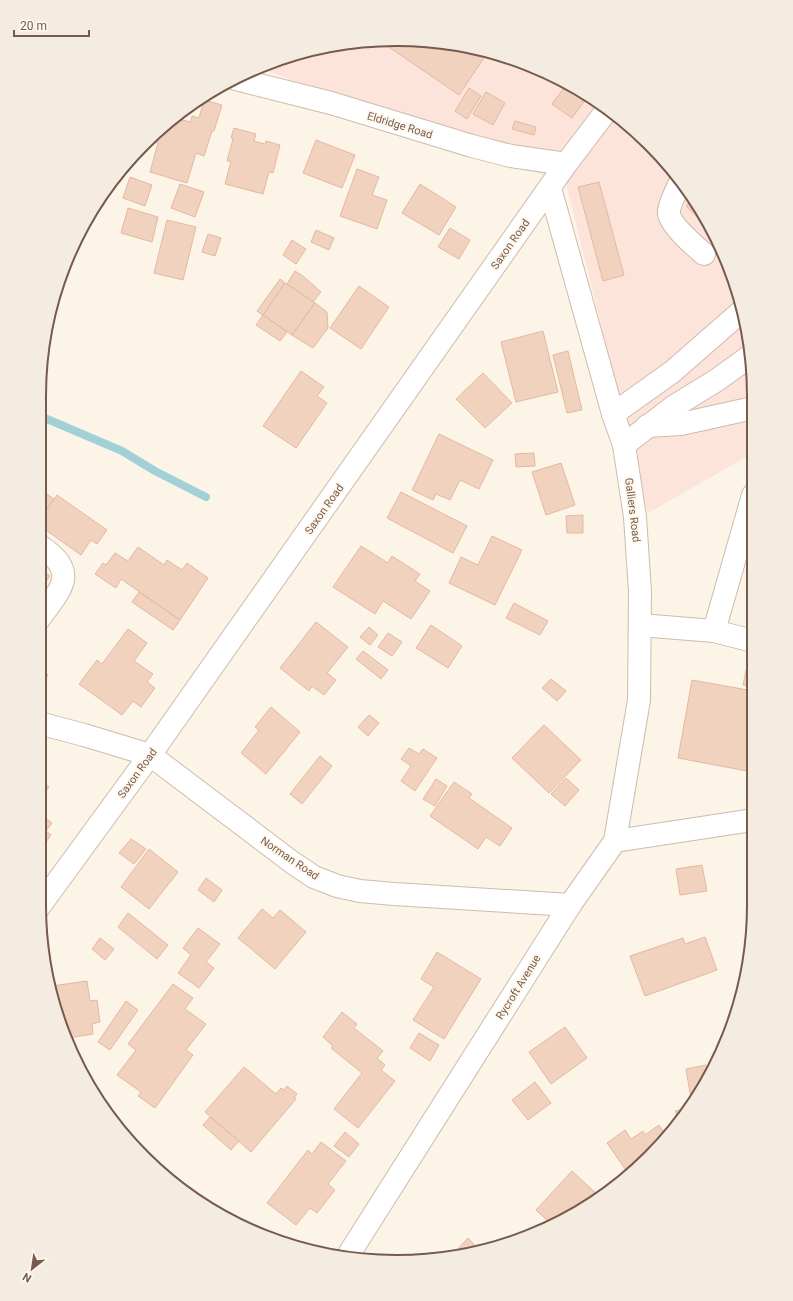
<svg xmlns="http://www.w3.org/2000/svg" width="793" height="1301" viewBox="0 0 793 1301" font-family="Roboto,sans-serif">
	<rect width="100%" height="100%" fill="#fcf4e7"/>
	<!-- commercial -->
	<path fill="#fce4db" d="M397,39l69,7 68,20 61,33 70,62 41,57 36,86 11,69v80l-105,60 -82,-329 -302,-114 3,-6 60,-18z"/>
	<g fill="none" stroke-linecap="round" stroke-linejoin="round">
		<!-- stream -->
		<path stroke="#a2d0d7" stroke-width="8" d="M40,416l82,35 33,20 51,26"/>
	</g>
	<!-- building -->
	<g fill="#f1d2bf" stroke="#e4b8a0">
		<path d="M397,39l69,7 22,6 -29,43 -79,-54z"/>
		<path d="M567,84l21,12 -16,22 -20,-14z"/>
		<path d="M469,88l12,8 -14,23 -12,-8z"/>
		<path d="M486,92l19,11 -12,22 -20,-11z"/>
		<path d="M204,100l18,5 -8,26h-2l-8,25 -8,-3 -9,30 -37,-11 8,-29 -5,-2 2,-7 16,-12 6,2 1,-5 13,3 1,-6 7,2z"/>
		<path d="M515,121l21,6 -2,8 -22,-6z"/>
		<path d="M234,128l22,6 -2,7 11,3 1,-3 14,4 -7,28 -4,-1 -6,22 -38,-10 6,-23h-4l6,-22 -2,-1z"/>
		<path d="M316,140l39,15 -13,33 -39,-15z"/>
		<path d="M357,169l22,8 -7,18 15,5 -10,29 -37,-13z"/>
		<path d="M130,177l22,8 -7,21 -22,-8z"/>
		<path d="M599,182l25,93 -21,6 -25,-94z"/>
		<path d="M180,184l24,8 -9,25 -24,-9z"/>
		<path d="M420,184l36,23 -17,28 -37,-22z"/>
		<path d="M693,199l13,19 6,13 -26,-25z"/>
		<path d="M128,208l30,9 -6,25 -31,-9z"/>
		<path d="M167,220l29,7 -13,53 -29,-7z"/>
		<path d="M450,228l20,12 -11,19 -21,-12z"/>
		<path d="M316,230l18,8 -5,12 -18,-8z"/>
		<path d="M208,234l13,4 -6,18 -13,-4z"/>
		<path d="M292,240l14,9 -10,15 -13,-9z"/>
		<path d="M295,271l8,5 18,16 -8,10 -26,-18z"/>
		<path d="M280,279l5,4 -22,32 -6,-4z"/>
		<path d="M285,283l30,20 -23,32 -29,-20z"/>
		<path d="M359,286l30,21 -28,42 -31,-21z"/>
		<path d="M315,303l12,9 1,16 -15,20 -21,-13z"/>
		<path d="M263,315l24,17 -7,9 -24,-16z"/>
		<path d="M543,331l15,61 -42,10 -15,-60z"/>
		<path d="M568,351l14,59 -15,3 -14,-58z"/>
		<path d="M301,371l23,16 -7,9 10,7 -31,45 -33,-22z"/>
		<path d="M483,373l29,30 -27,25 -29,-29z"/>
		<path d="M439,434l54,26 -14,29 -19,-9 -10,20 -14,-6 -3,6 -21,-10z"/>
		<path d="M534,453l1,13 -19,1 -1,-13z"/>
		<path d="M561,463l14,42 -29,10 -14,-43z"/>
		<path d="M40,489l14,10 -14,20z"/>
		<path d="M401,492l66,34 -14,27 -66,-35z"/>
		<path d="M57,495l50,35 -10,14 -6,-4 -10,15 -41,-29v-7z"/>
		<path d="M583,515v18h-16l-1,-17z"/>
		<path d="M492,536l30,14 -27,55 -46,-22 12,-26 17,8z"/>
		<path d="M361,546l27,17 4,-7 28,18 -5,7 15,10 -19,28 -28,-18 -8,13 -42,-27z"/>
		<path d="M138,547l26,18 3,-5 15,10 5,-7 21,15 -28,42 -59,-41 -5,9 -21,-14 8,-11 3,2 9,-12 13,8z"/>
		<path d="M39,568l11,8 -11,15z"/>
		<path d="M139,592l41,28 -7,10 -41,-28z"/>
		<path d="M514,603l34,18 -8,14 -34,-17z"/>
		<path d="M316,622l32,25 -21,26 9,7 -12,15 -12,-9 -3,5 -29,-23z"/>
		<path d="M431,625l31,21 -14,22 -32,-20z"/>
		<path d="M369,627l9,8 -8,10 -10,-8z"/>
		<path d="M128,629l19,14 -13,18 19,13 -6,8 8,6 -14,19 -8,-6 -11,14 -43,-31 18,-24 5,4z"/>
		<path d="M388,633l14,9 -10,14 -14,-9z"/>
		<path d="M363,651l25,19 -7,9 -25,-20z"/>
		<path d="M748,661l5,1v25l-10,-2z"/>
		<path d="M39,670l9,5 -9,15z"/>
		<path d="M551,679l15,12 -9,10 -15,-13z"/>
		<path d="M692,680l61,11v43l-6,37 -69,-13z"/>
		<path d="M271,707l29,25 -34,42 -25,-21 18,-23 -4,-3z"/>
		<path d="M369,715l10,8 -11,13 -10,-9z"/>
		<path d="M544,725l37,35 -32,33 -37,-35z"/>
		<path d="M409,748l10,6 4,-5 14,9 -22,33 -14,-10 10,-15 -10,-7z"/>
		<path d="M320,756l12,10 -30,38 -12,-10z"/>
		<path d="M566,778l13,12 -14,16 -14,-12z"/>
		<path d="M39,779l10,8 -10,14z"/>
		<path d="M436,779l11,7 -12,20 -12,-7z"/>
		<path d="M454,782l18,12 -3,4 43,30 -12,18 -14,-9 -8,12 -48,-33z"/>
		<path d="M39,813l13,10 -6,8 5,4 -12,17z"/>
		<path d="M131,839l15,10 -12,15 -15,-11z"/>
		<path d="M149,849l29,23 -29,37 -28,-22z"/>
		<path d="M702,865l5,26 -27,4 -4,-26z"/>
		<path d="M206,878l16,12 -8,12 -16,-12z"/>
		<path d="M262,909l11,9 7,-8 26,22 -31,37 -37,-31z"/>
		<path d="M128,913l40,32 -11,14 -39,-32z"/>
		<path d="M198,928l22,16 -14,18 8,6 -15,20 -21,-15 13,-18 -8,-7z"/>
		<path d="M747,934h5l-3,17h-1z"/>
		<path d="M705,937l12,33 -72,26 -15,-40 53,-18 2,6z"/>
		<path d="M100,938l14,11 -9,11 -13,-11z"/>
		<path d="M437,952l44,27 -37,60 -31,-19 21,-33 -13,-8z"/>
		<path d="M87,981l3,20 7,-1 3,22 -8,2 1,10 -25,4 -10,-19 -6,-33z"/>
		<path d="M173,984l20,14 -8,11 21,15 -20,26 7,5 -38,53 -17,-12 3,-4 -24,-17 19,-25 -8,-6z"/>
		<path d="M126,1001l12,9 -28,40 -12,-8z"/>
		<path d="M342,1012l15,12 -3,4 29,23 -6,7 8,7 -4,5 14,11 -37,47 -24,-19 28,-36 -31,-25 2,-2 -10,-9z"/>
		<path d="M565,1027l22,31 -36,26 -22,-32z"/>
		<path d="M419,1033l20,12 -9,16 -20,-13z"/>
		<path d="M706,1065l2,10 -16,30 -6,-36z"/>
		<path d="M244,1067l32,27 5,-6 3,2 3,-4 10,8 -3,4 2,1 -45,53 -46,-40z"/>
		<path d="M535,1082l16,21 -23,17 -16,-20z"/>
		<path d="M689,1108l-10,11 -4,-8z"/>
		<path d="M210,1117l29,24 -8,9 -28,-25z"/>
		<path d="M659,1125l6,9 -37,39 -21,-30 18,-13 6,9 12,-8 2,4z"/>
		<path d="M345,1132l14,12 -10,13 -15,-11z"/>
		<path d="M321,1142l25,19 -18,23 7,6 -18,23 -7,-5 -14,17 -29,-22 41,-53 4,4z"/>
		<path d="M572,1171l27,25 -49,27 -14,-13z"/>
		<path d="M468,1238l10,11 -24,4z"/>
	</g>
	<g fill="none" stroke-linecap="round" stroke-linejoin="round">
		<defs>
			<g id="minor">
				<path d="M236,79l95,24 141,43 39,10 55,8"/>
				<path d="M680,182c-3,8 -12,24 -11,32 2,12 26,32 35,40"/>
				<path d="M550,188l63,226 11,31 11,72 5,75 -1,108 -24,141"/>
				<path d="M613,414l59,-42 71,-62"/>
				<path d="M647,426l34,-2 72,-16"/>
				<path d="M624,445l49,-38 44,-27 33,-24"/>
				<path d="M39,619c22,-30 41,-47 1,-73"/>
				<path d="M640,625l74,6 39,10"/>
				<path d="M714,631l39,-136"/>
				<path d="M39,723l45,12 66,20 143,108 21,14 23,9 23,5 34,3 176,11"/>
				<path d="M39,907l111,-152 416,-591 41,-54"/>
				<path d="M349,1254l221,-349 45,-64 138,-21"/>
			</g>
		</defs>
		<!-- minor casing -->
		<use href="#minor" stroke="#cebbad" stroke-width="24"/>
		<!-- minor -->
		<use href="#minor" stroke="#fff" stroke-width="22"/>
	</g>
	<g text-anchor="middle" stroke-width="4" stroke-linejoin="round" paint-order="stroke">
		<!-- street labels -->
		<g font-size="11" fill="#765a4c" stroke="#fff8ee">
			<text transform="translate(400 125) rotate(17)" y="4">Eldridge Road</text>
			<text transform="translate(510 244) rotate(-55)" y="4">Saxon Road</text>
			<text transform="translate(324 509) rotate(-55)" y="4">Saxon Road</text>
			<text transform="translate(633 510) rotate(83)" y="4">Galliers Road</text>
			<text transform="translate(137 773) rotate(-54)" y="4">Saxon Road</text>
			<text transform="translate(290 858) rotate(34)" y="4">Norman Road</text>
			<text transform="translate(518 987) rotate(-58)" y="4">Rycroft Avenue</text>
		</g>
	</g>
	<!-- crop -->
	<path d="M0 0H793V1301H0ZM396 46H397A350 350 0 0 1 747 396V905A350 350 0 0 1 397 1255H396A350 350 0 0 1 46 905V396A350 350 0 0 1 396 46Z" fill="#f4ebe1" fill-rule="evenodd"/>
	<path fill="none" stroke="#765a4c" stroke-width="2" d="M396 46H397A350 350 0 0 1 747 396V905A350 350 0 0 1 397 1255H396A350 350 0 0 1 46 905V396A350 350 0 0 1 396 46Z"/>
	<!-- north arrow -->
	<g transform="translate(32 1269) rotate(210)" stroke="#fff8ee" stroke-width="3" paint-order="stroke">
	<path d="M0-3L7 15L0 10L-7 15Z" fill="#765a4c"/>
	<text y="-6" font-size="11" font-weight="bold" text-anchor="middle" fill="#765a4c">N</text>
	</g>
	<!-- scale -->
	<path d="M14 30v6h75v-6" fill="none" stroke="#765a4c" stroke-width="2"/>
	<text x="20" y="30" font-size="12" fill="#765a4c" stroke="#fff8ee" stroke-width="3" paint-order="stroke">20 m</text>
</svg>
